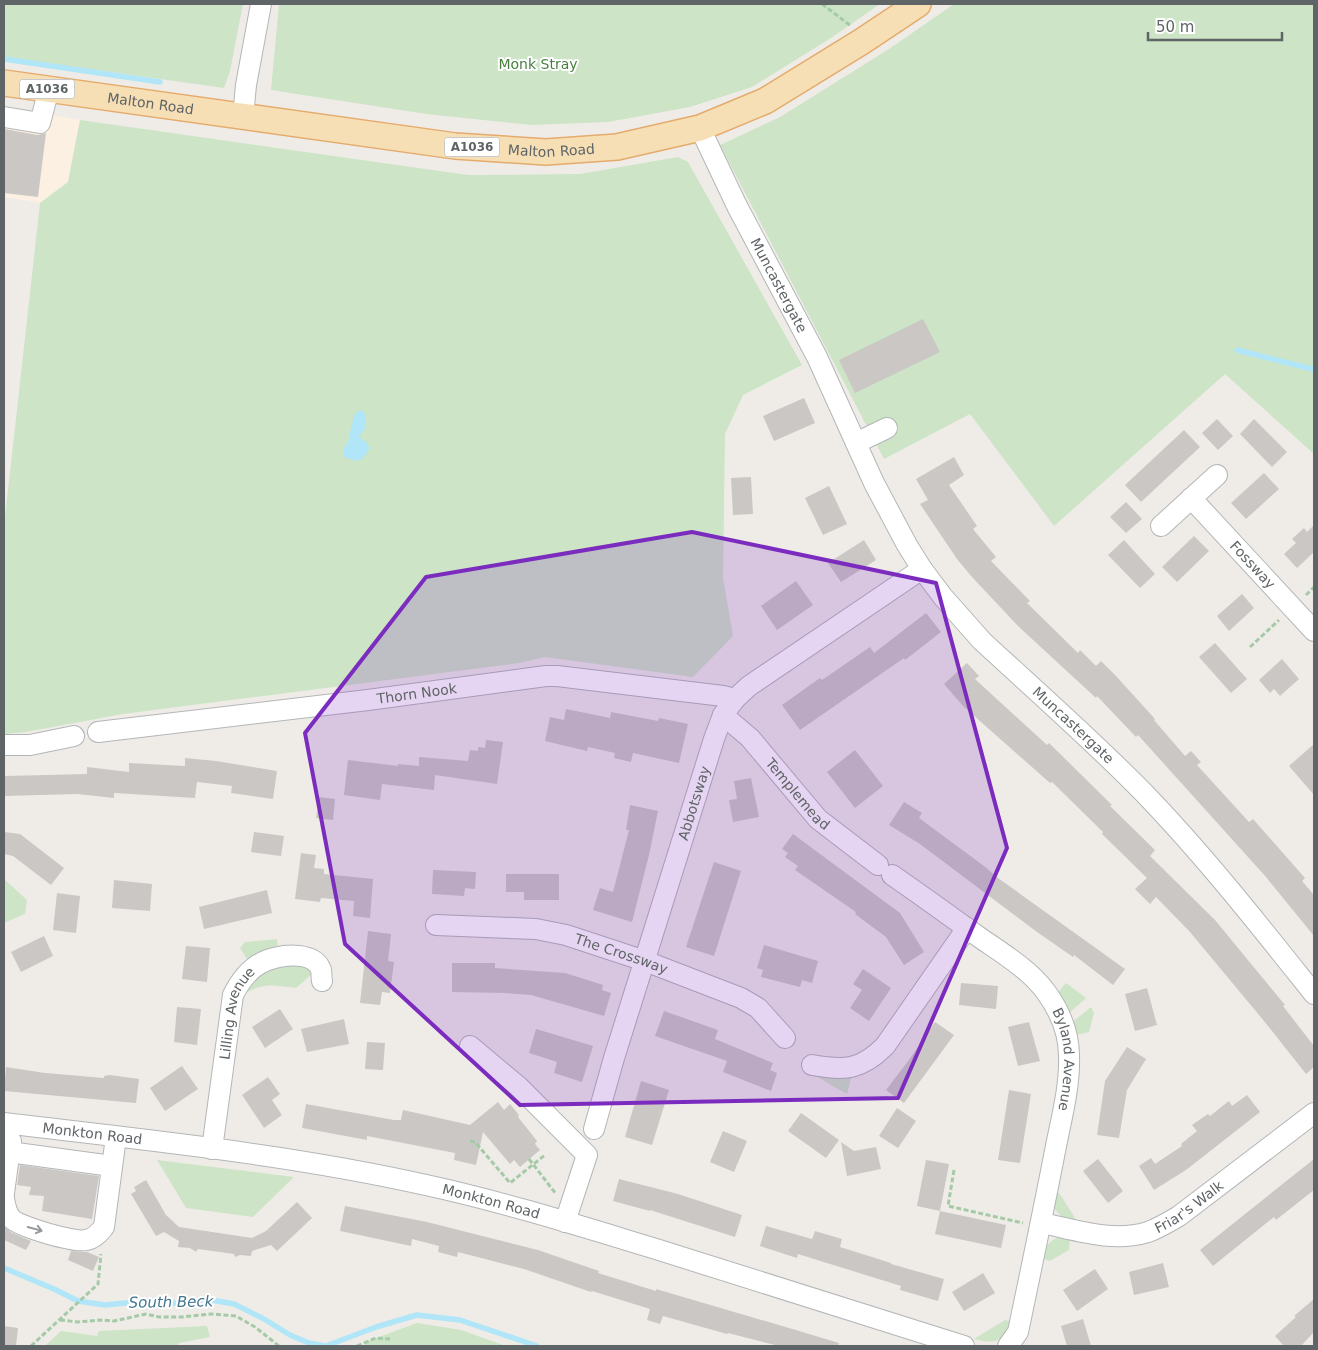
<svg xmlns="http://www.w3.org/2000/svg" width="1318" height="1350" viewBox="0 0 1318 1350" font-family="'DejaVu Sans',sans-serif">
	<rect width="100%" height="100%" fill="#efece8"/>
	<!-- commercial -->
	<path fill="#fbf0e1" d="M4,107l76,13 -12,62 -28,21 -36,-6z"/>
	<!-- green -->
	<g fill="#cde4c7">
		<path d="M4,4h239l-13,67 -6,17 -220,-31z"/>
		<path d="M279,4h601l-49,34 -79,49 -62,20 -82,15 -76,3 -106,-11 -155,-24z"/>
		<path d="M954,4h360v450l-89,-80 -171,152 -84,-112 -86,45 -164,-314 60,-28 109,-68z"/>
		<path d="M80,120l388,55 112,-1 98,-17 10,5 114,203 -59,30 -18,39 -2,144 10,58 -40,41 -148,-20 -26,6 -396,51 -97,18 -22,2v-208l36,-323 28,-21z"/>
		<path d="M4,879l23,21 -2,14 -21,9z"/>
		<path d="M277,939l1,13 -28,12 -10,-16 5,-6z"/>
		<path d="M287,961l27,8 -2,5 -16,14c-28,-3 -32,-6 -57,9l11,-17z"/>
		<path d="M1066,983l20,15 -18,16 -11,-21z"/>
		<path d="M1091,1007l3,6 -5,19 -13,3 -6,-11z"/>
		<path d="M805,1070l47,5 -5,19z"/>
		<path d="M157,1160l137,17 -41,40 -67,-9z"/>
		<path d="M1054,1190l6,4 15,24 -2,4 -8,-1 -11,-13z"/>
		<path d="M1064,1236l6,3 -1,11 -19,11 -10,-4c6,-12 10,-18 24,-21z"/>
		<path d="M1005,1320l8,2c-12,19 -16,23 -39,17z"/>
		<path d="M417,1323l44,7 45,16h-141v-4z"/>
		<path d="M207,1326l3,11 -31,6 -1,3h-133l16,-15 36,5 2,-5z"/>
	</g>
	<!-- water -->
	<path fill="#b0e6f7" d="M360,410l5,3v16l-6,8 6,4 5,7 -7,10 -6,3 -13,-4 -1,-8 5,-7 6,-27z"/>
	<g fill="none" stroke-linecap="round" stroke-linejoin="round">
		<!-- stream -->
		<g stroke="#b0e6f7" stroke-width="5.5">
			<path d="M4,59l156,23"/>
			<path d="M1237,350l75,19"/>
			<path d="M4,1268l50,21 24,12 27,4 52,-5 22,4 27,-5 28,5 30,15 26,16 19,8 17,3 50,-19 41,-12 43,5 77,26"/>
		</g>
	</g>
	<!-- building -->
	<g fill="#cbc7c4">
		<path d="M4,129l34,6 8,-2 -8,64 -34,-4z"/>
		<path d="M923,319l17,33 -85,41 -16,-33z"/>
		<path d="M804,398l11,25 -41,18 -11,-25z"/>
		<path d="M1217,419l16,17 -15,14 -16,-17z"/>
		<path d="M1254,419l33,33 -15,15 -32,-33z"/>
		<path d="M1184,430l16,17 -59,55 -16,-17z"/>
		<path d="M954,457l10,18 -15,10 28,41 -4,3 23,28 -5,4 39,40 -3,2 51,50 2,-3 16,16 5,-5 15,15 39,43 -1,1 31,36 6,-5 10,11 -4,3 52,57 4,-3 52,59 -3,3 12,14v41l-48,-59 -128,-142 -2,2 -39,-41 -1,2 -77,-71 -47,-50 -15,-18 -37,-55 8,-4 -12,-21z"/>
		<path d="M1264,473l15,16 -33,30 -15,-16z"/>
		<path d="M751,477l2,37 -20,1 -2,-37z"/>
		<path d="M829,486l18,38 -24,11 -18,-37z"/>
		<path d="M1126,502l16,17 -16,14 -16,-16z"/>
		<path d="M1314,525v27l-17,16 -13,-14 12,-11 -4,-4 12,-11 3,4z"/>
		<path d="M1194,536l15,15 -32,31 -15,-15z"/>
		<path d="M864,540l12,20 -35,22 -13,-19z"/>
		<path d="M1124,540l31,34 -15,14 -32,-33z"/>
		<path d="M796,581l17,24 -36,25 -16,-24z"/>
		<path d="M1242,594l12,14 -25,23 -12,-15z"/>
		<path d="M926,613l15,19 -36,28 -1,-2 -104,72 -18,-25 38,-27 2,2 48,-33 4,6z"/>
		<path d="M1215,643l32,36 -16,14 -32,-36z"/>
		<path d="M1282,659l17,20 -19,17 -6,-7 -4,4 -11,-13z"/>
		<path d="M967,663l12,13 -4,3 72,66 2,-2 63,62 -2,1 45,44 -5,6 65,64 70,85 -2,1 31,40v21l-8,7 -42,-53 -74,-89 -34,-35 -6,7 -15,-15 12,-11 -45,-44 1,-2 -51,-50 -2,1 -87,-77 -19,-22z"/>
		<path d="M566,709l44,9 1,-6 47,9 1,-3 29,6 -9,39 -46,-10 -2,9 -17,-4 1,-5 -27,-6 -1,4 -42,-10 5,-24 14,3z"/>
		<path d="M486,740l17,2 -6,42 -62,-9 -1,15 -52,-6 -2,16 -36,-5 4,-35 50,6v-2l21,2v-9l49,4 2,-11 8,1v-4l7,1z"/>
		<path d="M1314,744v51l-25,-29z"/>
		<path d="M855,750l28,36 -28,22 -28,-36z"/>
		<path d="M185,758l31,3 61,10 -4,28 -42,-6 1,-7 -35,-4 -2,16 -81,-5v5l-37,-4 -73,2v-20l83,-2v-7l42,5v-9l56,3z"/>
		<path d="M751,778l8,39 -26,5 -4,-22 8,-1 -3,-18z"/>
		<path d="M319,797l16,2 -2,21 -17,-2z"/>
		<path d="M904,802l18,11 -3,5 65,48 14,12 127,91 -12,16 -39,-30 -1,2 -36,-25 -117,-88 -31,-19z"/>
		<path d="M630,805l28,6 -9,44 -17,67 -39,-12 7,-22 13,4 16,-62h-3z"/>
		<path d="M4,832l16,2 44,34 -13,17 -38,-29 -9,-2z"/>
		<path d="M254,832l30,4 -3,20 -30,-4z"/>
		<path d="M793,834l107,79 24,39 -20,13 -18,-28 -31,-23 1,-2 -61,-42 3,-4 -13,-9 3,-4 -6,-4z"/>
		<path d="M301,853l15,2 -2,13 10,1v5l49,5 -3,39 -17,-2 1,-15 -33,-3 -1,4 -25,-3z"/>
		<path d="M714,862l27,9 -27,85 -28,-9z"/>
		<path d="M433,870l43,2 -1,17 -10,-1 -1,8 -32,-2z"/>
		<path d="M506,874h53v26h-35v-8h-18z"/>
		<path d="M114,880l38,4 -2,27 -38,-3z"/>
		<path d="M267,890l5,23 -68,16 -5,-22z"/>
		<path d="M57,893l23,3 -4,37 -23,-3z"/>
		<path d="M368,931l23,3 -3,27 6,1 -4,31 -8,-1 -2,13 -20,-2z"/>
		<path d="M44,936l9,20 -32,16 -10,-20z"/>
		<path d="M764,945l54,16 -6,22 -10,-3 -2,7 -39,-10 2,-7 -6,-2z"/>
		<path d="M186,946l24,2 -3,34 -25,-3z"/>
		<path d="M452,963h43v5l70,5 38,12 -1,5 9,3 -7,23 -73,-21 -26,-2 -53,-1z"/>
		<path d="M863,969l28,19 -22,33 -19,-13 12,-18 -9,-6z"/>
		<path d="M961,983l37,3 -2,23 -37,-4z"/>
		<path d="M1147,988l10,37 -22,6 -10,-37z"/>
		<path d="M177,1007l24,2 -4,36 -23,-3z"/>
		<path d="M280,1009l13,20 -28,19 -13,-21z"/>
		<path d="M664,1011l54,19 -3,9 58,24 -3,7 7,3 -6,18 -48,-19 4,-11 -72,-25z"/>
		<path d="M344,1019l5,25 -42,8 -6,-23z"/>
		<path d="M935,1022l19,13 -50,68 -18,-13 23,-30z"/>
		<path d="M1029,1022l11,39 -22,5 -10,-39z"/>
		<path d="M536,1029l57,17 -11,36 -28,-9 3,-11 -28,-9z"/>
		<path d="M367,1042l18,1 -2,27 -18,-1z"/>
		<path d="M1127,1047l19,12 -19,31 -8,48 -22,-3 8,-54z"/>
		<path d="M182,1066l16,23 -33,22 -15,-23z"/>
		<path d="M6,1067l39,6 59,5v-2l6,-1 29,4 -3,24 -132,-12z"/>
		<path d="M268,1077l12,17 -8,6 10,15 -18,13 -22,-33z"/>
		<path d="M641,1081l28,9 -17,55 -27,-8z"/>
		<path d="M1009,1090l22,4 -11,69 -22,-3z"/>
		<path d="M1247,1095l13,17 -74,58 -32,20 -15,-24 12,-8 4,6 27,-18 -1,-2 16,-13 -5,-6 16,-11 2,2 19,-15 3,5z"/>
		<path d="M498,1102l6,8 6,-6 9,11 -1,2 19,24 -2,3 5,6 -20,17 -6,-7 -4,4 -27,-32 -7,33 -22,-5 1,-7 -88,-17v4l-65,-12 4,-24 88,16h7l2,-10 67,15z"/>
		<path d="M897,1108l19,13 -18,27 -19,-12z"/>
		<path d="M801,1113l38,27 -13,18 -38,-27z"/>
		<path d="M723,1131l24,10 -13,31 -24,-10z"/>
		<path d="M841,1142l13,9 22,-4 5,22 -34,7z"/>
		<path d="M1098,1159l25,32 -15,12 -25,-32z"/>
		<path d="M1314,1159v31l-38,30 -2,-3 -61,49 -13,-16z"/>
		<path d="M926,1160l23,4 -9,47 -23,-5z"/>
		<path d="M20,1165l79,11 -7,43 -50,-8 2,-15 -15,-1 2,-8 -14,-2z"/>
		<path d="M619,1179l59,15 64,21 -7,22 -85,-27v1l-37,-10z"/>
		<path d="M146,1180l20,35 13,12 73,11 14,-7 31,-29 15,16 -35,33 -6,-6 -19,6 -1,5 -11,-1 -5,2 -1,-3 -36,-5 -2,3 -6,-4 -12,-1 1,-6 -15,-9 -8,4 -25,-42 5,-3 -2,-4z"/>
		<path d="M345,1206l82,16 111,28 61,21 -1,2 58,18v-2l133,39 50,15 -1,3h-59l-51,-13 -1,1 -64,-18 -3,8 -13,-4 3,-11 -58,-18 -1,1 -67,-23 -66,-17 -1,5 -19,-5 1,-6 -27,-7 -1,7 -71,-15z"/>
		<path d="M940,1211l66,14 -5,23 -66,-14z"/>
		<path d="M766,1226l46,13 3,-8 27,8 -2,8 51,16v1l53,15 -6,22 -38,-11 1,-4 -103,-32 -1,4 -37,-12z"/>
		<path d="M4,1227l8,6 19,8 -5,9 -22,-10z"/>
		<path d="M71,1251l16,1 12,5 -6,14 -25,-11z"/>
		<path d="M1163,1263l6,24 -35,8 -5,-23z"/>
		<path d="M1095,1269l13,20 -31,22 -14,-21z"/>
		<path d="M983,1273l12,20 -31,18 -12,-19z"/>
		<path d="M1314,1299v33l-13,14h-17l-9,-10 21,-19 -2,-1z"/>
		<path d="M1083,1319l8,27h-24l-6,-20z"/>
		<path d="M4,1326l14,2 -2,18h-12z"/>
	</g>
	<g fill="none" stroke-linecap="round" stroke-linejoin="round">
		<defs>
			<g id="minor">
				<path d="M4,117l36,6 9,-34"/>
				<path d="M243,117l3,-32 15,-81"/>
				<path id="s1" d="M700,128l37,78 80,151 57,126 33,62 15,24 21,28 39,44c53,49 109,98 160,150 62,64 117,134 172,203"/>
				<path d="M856,443l31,-15"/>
				<path id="s2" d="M1191,498l123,133"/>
				<path d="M1161,526l56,-51"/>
				<path id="s3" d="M723,715l27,23 68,81 60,46"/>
				<path id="s4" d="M98,732l270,-32 178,-24h11l166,20 12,3"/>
				<path d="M4,745h26l44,-9"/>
				<path id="s5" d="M892,875c29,20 58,41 87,62 23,16 50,32 67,55 13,18 23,41 23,64 1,30 -7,60 -13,90 -12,62 -25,124 -38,186l-10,14"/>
				<path id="s6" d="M436,925l100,4 30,6 79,26 96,37 17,10 27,30"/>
				<path d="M470,1046l49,41 68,68 -22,67"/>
				<path d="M812,1065c33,6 49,5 73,-19l82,-118"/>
				<path id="s7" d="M4,1123c141,17 284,31 422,62 78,17 154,41 230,64 103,32 206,64 308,97"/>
				<path id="s8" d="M594,1129l20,-71 100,-319 9,-24 12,-16 14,-13 173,-117"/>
				<path id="s9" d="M212,1149l21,-154c6,-12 15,-25 28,-32 14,-8 53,-14 60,7 1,3 0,8 1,11"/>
				<path d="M9,1152l103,14"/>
				<path d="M4,1193l7,-52"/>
				<path d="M4,1198c1,7 2,15 8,21 8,8 63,24 74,21 8,-1 13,-7 18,-13l12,-90"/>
				<path id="s10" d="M1042,1223c34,7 71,20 106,9 11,-4 21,-10 31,-16l135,-103"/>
			</g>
			<g id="major">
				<path id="s11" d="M4,83l451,63 91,6 71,-5 83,-19 65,-27 96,-59 57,-38"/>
			</g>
		</defs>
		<!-- minor casing -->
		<use href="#minor" stroke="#b3b6b8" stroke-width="22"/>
		<!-- major casing -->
		<use href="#major" stroke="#e4ab6c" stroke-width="28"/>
		<!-- path -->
		<g stroke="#a4caa7" stroke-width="3" stroke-dasharray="5 2.5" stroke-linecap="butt">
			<path d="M822,4l29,22"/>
			<path d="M1306,595l8,-8"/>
			<path d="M1250,647l29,-27"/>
			<path d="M470,1141l5,1 35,41 35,-28"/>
			<path d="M529,1159l27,35"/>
			<path d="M954,1170l-6,36 75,17"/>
			<path d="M60,1320l18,2 22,-2 14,1 32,-7 13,3h23l30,-3 24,2 19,11 24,19"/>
			<path d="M31,1346l67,-62 3,-30"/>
			<path d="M357,1346l19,-8 14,1"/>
		</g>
		<!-- minor -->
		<use href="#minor" stroke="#fff" stroke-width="20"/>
		<!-- major -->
		<use href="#major" stroke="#f7dfb5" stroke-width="25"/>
	</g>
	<!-- one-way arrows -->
	<defs><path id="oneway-shaft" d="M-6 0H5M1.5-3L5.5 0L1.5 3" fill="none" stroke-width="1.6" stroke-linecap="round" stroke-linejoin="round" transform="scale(1.25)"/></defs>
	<use stroke="#979a9c" href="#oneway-shaft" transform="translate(35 1229) rotate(15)"/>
	<!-- marked area -->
	<path fill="#7b2cbf" fill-opacity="0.2" stroke="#7b2cbf" stroke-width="4" stroke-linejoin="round" d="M692,532l244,51 71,265 -109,250 -378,7 -175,-161 -40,-211 121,-156z"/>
	<g text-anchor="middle" stroke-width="4" stroke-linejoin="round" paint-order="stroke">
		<!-- shield labels -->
		<g fill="#fff" stroke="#8f9294" stroke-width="1">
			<rect x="19.5" y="79.5" width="55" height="19" rx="4"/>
			<rect x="444.5" y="137.5" width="55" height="19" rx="4"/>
		</g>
		<g font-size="12" font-weight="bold" fill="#5f6466">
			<text x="47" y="93">A1036</text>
			<text x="472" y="151">A1036</text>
		</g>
		<!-- park labels -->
		<g font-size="14" fill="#477f3e" stroke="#fff">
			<text x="538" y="69">Monk Stray</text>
		</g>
		<!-- street labels -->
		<g font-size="14" fill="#5f6466" stroke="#fff">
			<text dy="5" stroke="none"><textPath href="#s11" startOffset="148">Malton Road</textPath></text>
			<text dy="5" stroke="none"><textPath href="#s11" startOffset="552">Malton Road</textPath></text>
			<text dy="5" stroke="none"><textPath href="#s1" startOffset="176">Muncastergate</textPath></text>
			<text dy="5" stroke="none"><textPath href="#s2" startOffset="91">Fossway</textPath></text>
			<text dy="5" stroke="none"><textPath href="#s4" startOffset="321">Thorn Nook</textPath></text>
			<text dy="5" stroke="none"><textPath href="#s1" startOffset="712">Muncastergate</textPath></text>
			<text dy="5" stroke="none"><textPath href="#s3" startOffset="109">Templemead</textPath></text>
			<text dy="5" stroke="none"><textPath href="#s8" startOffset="341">Abbotsway</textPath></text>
			<text dy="5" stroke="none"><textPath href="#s6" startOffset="189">The Crossway</textPath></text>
			<text dy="5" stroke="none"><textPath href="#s9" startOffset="139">Lilling Avenue</textPath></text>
			<text dy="5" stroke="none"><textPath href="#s5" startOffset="266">Byland Avenue</textPath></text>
			<text dy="5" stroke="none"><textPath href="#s7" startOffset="89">Monkton Road</textPath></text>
			<text dy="5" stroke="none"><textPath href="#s7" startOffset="494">Monkton Road</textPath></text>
			<text dy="5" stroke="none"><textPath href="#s10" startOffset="156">Friar's Walk</textPath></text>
		</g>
		<!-- water labels -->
		<g font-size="15" font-style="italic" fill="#43778f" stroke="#fff">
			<text transform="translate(171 1302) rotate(-1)" y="5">South Beck</text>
		</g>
	</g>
	<!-- border -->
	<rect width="1318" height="1350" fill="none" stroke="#5f6466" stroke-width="10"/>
	<!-- scale -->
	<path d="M1148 32v8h134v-8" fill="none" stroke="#5f6466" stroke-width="2.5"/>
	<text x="1156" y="32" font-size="15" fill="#5f6466" stroke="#ffffff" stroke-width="4" paint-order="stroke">50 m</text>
</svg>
